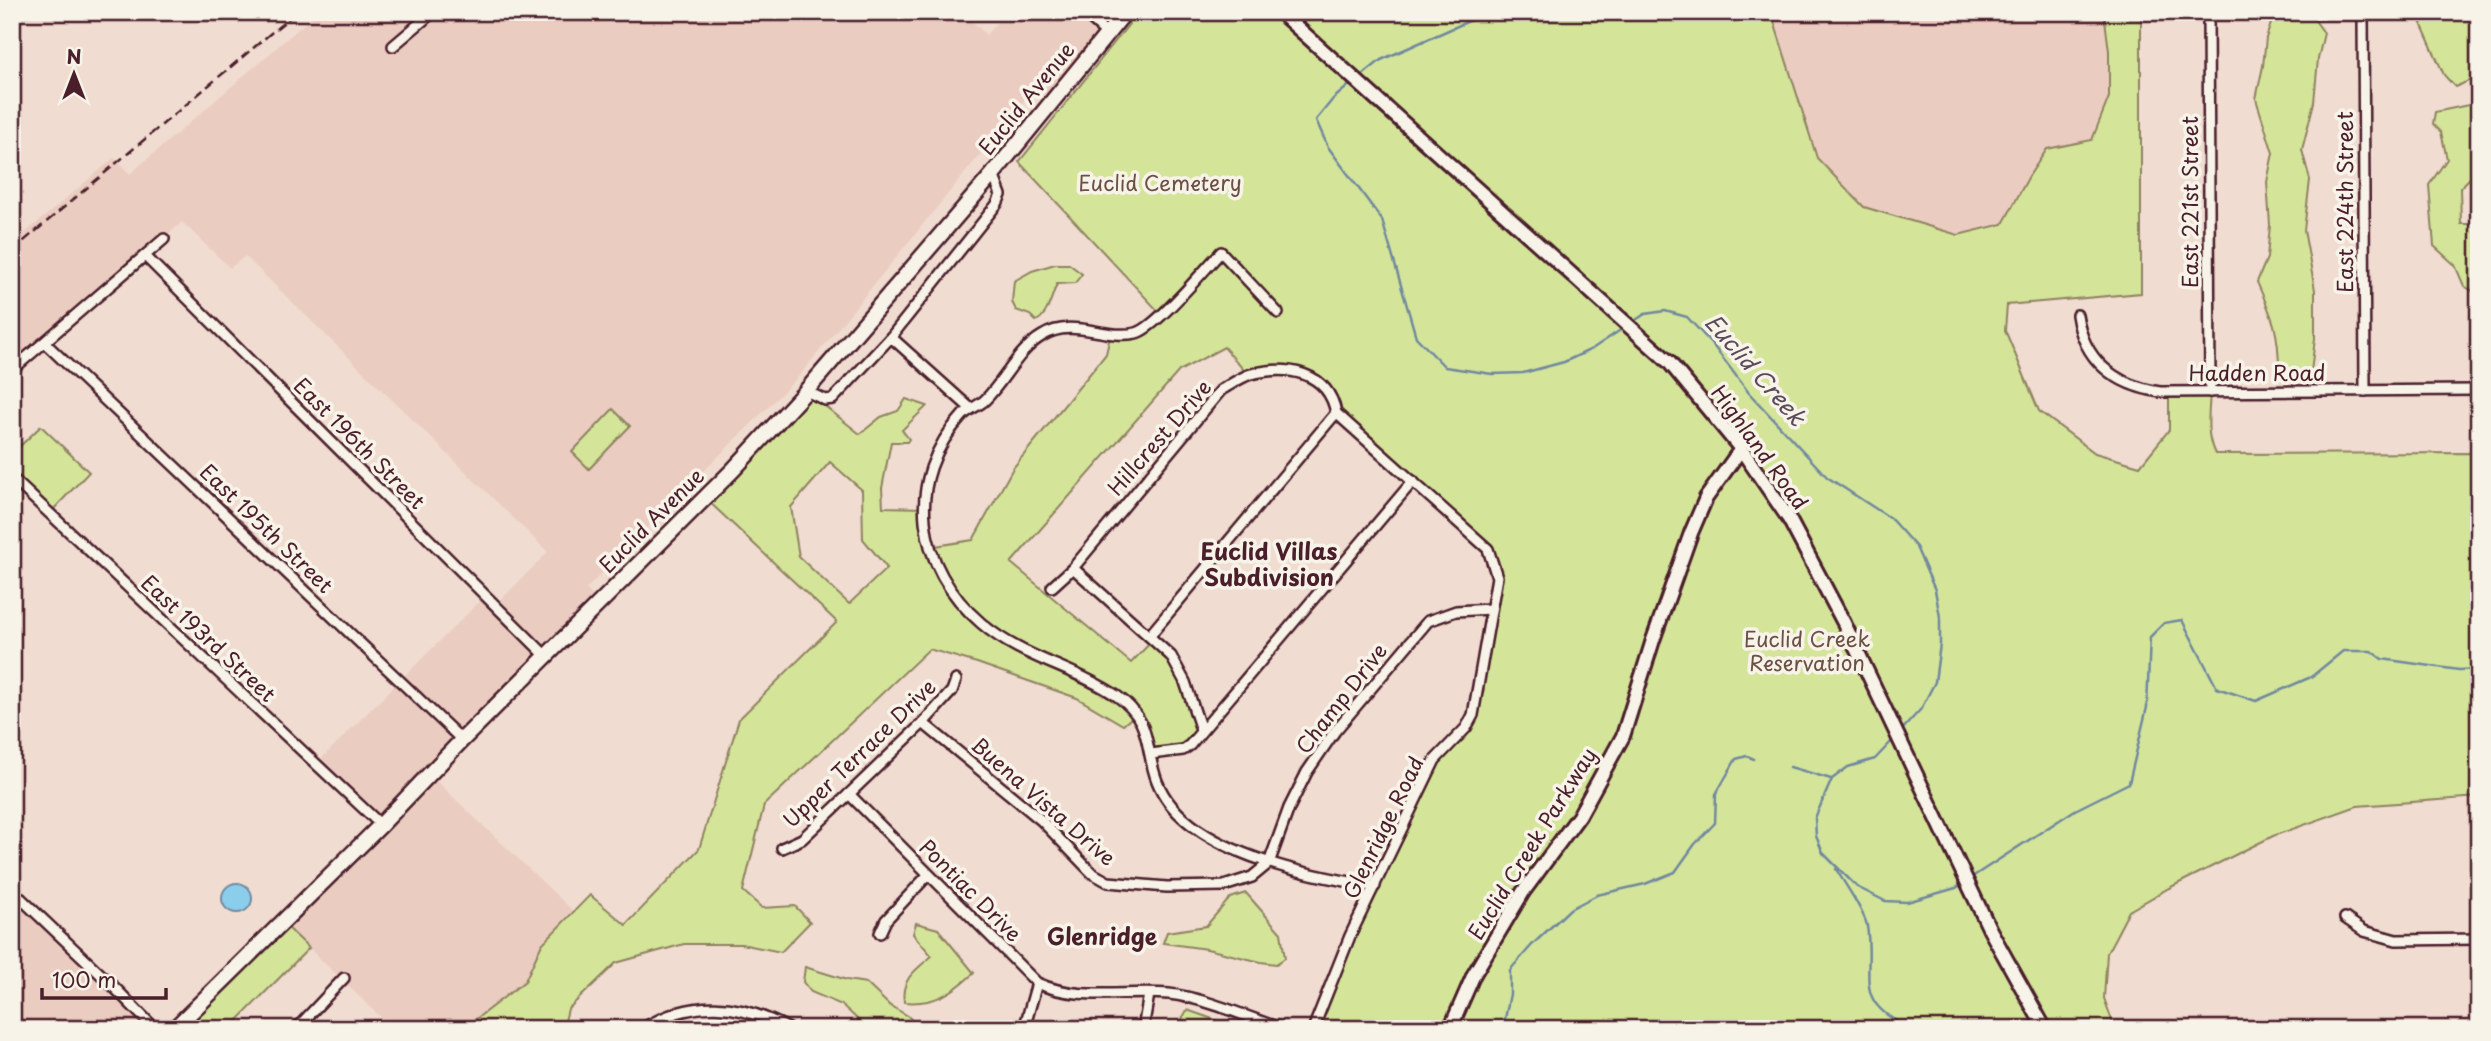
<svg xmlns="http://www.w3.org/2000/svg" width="2491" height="1041" viewBox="0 0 2491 1041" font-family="'Playpen Sans',sans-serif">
	<rect width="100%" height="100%" fill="#f0dcd0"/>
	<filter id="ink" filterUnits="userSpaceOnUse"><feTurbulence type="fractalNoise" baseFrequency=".0143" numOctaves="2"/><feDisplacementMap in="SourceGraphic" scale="14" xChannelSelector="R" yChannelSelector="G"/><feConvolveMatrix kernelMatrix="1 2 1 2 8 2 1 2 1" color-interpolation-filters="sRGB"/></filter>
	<g filter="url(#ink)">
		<!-- built -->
		<g fill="#ebccc0">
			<path d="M318,12h645l23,23 20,-23h119l-73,90 -16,-16 -237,290 -213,213 14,14 -170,172 144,137 -32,32 -17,37 -62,48h-70l-111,-107 98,-97 -64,-61 170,-169 10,10 52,-53 -303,-296 -15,12 -48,-46 -170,148v-126l102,-86 16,16z"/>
			<path d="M1771,12h333l5,39v46l-17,43 -45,9 -18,27 -26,48 -45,11 -94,-28 -47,-49z"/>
			<path d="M12,890l143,139h-143z"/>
		</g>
		<!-- green -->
		<g fill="#d4e599" stroke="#8f8262" stroke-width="2" fill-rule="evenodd">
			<path d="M1124,12h647l46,146 47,49 94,28 45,-11 26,-48 18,-27 45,-9 17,-43v-46l-5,-39h37v281l-134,12 -2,25 34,81 56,42 45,13 29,-36v-38h41c-1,21 -5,42 5,62l264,-1v344l-122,9 -84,30 -104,52 -40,23 -22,42 -3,45 11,31h-802l16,-43 106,-226 31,-32 31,-151 -9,-28 -152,-136 -3,-14 -32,-26 -53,2 -24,-28 -45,24 -168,192 120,100 23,-24 17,17 30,74 -11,15 -39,9 -15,-40 -13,11 -46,-27 -100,-35 -48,-14 -165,156 -21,86 19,17 33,-2 15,16 -29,30 -40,-8h-57l-68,19 -48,46 -5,20h-100l62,-48 17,-37 48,-49 36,30 73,-76 40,-130 98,-97 -132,-124 101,-107 54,43 21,-17 17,-6 8,-12 21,7 -25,24 7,9 -2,3h-16l-9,46 1,19 41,1 5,39 44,-7 40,-72 93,-114 5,-22 25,1 25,-19 -142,-152 110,-138 -7,-8zM830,462l32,28 1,49 24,29 -38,36 -50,-47 -8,-50z"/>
			<path d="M2275,12h34l15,21 -6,26 -4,43 -12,48 8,30 -6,50 11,60v48l-4,34 -20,5 -12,-6c0,-40 -6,-53 -22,-89l10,-24 3,-33 -3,-43 6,-29 -17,-54 7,-33 3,-28z"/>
			<path d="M2416,12h63v53l-8,15 -16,7 -11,-12z"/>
			<path d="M2478,103l1,66 -19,19 1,36h18c0,8 -3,16 -2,23 0,14 2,27 2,41l-6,3 -9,-5 -9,-21 -21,-19 -5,-61 18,-26 -6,-27 -8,-8 2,-12z"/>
			<path d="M1055,264h14l13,10 -7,9 -18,1c-6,13 -9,32 -21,37l-6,-6 -14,-5 -4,-8 2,-21 18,-10z"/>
			<path d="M613,409l17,17 -41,43 -17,-17z"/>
			<path d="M41,426l48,46 -39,41 -38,-35v-24z"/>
			<path d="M1246,893l35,40 4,25 -9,6 -15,-2 -54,-13 -44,-6 4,-11 39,-6 24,-28z"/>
			<path d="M282,922l27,26 -80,81h-55z"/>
			<path d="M916,923l22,6 36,44c-22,20 -40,32 -70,29 -4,-22 12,-33 28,-46l-19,-22z"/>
			<path d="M805,967l42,13 19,3 23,22 19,11 12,13h-52l-26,-24 -31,-13 -8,-10z"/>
			<path d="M1187,1010l34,12 10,7h-51v-6z"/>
		</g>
		<!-- water -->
		<circle fill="#8bceec" stroke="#71889f" stroke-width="2" cx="237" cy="898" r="15"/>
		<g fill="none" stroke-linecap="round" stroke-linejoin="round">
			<!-- stream -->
			<g stroke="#71889f" stroke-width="2.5">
				<path d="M1359,78l22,-18 90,-40 4,-8"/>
				<path d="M1353,82l-20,17 -17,21 12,27 54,73 34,117 29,30 47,7 31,-1 41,-11 28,-13 33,-22"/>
				<path d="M1631,323l14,-9 20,-3 22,6 25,27 37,49 78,84 63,41 26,29 19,43 5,27v27l-5,38 -14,27 -21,23"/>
				<path d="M1893,740l-18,19 -27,8 -16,12 -17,39 1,18 7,17 34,34 28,14 22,1 49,-14 8,-5"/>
				<path d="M1790,767l41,12"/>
				<path d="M1836,869c8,14 29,43 31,57 8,54 -17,74 44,103"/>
				<path d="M1969,879l106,-69 54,-27 18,-76 3,-70 14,-14 18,-3 35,68 39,13 55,-24 32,-26h28l11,8 77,11 20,-1"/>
				<path d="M1503,1029l7,-35v-24l22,-25 38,-36 27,-14 48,-11 30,-12 20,-28 20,-21 1,-29 20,-35 11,-3 7,3"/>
			</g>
			<defs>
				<g id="street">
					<path d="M1083,12l25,23"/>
					<path d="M2208,12l2,380"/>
					<path d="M2363,12l2,379"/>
					<path d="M393,46l40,-34"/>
					<path d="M145,256l402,401"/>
					<path d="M1278,313l-57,-61c-16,17 -66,77 -85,81 -32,7 -63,-16 -94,3 -24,14 -37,44 -57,64 -6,6 -15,8 -22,15 -60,65 -47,152 18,208 40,35 93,44 136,73 36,25 27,51 40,85 27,71 152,95 218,105"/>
					<path d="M2077,315c7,46 38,70 83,77l319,-2"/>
					<path d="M891,337l79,71"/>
					<path d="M45,343l417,397"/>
					<path d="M12,370l152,-131"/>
					<path d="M806,391l19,9 8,-1 58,-62 106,-133 4,-9 -8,-21"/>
					<path d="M12,478l369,347"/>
					<path d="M1073,568l98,88 14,26 16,48"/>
					<path d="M1052,587l21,-19 148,-178c9,-5 20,-13 30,-16 36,-9 77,-3 85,39l152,136 9,28 -24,138 -7,13 -31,32 -85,176 -37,93"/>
					<path d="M1150,635l186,-222"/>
					<path d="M923,723l118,97 51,53 16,9 59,5 57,-1 28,-9 17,-14 20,-55 18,-36 28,-41 93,-110 28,-10 34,-2"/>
					<path d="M1151,754l32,-4 7,-5 223,-264"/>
					<path d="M849,794l188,189c42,19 87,7 132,11 36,4 78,23 113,35"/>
					<path d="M782,848l20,-9 47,-45 74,-71 29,-32 4,-11"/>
					<path d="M12,890l102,97 41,42"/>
					<path d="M2345,918l19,13 32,9 83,-1"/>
					<path d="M880,933l6,-13 42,-45"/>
					<path d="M976,1027h48"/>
					<path d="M296,1029l48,-51"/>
					<path d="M642,1029c50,-31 97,-27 147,0"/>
					<path d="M1024,1029l13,-46"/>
					<path d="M1143,1029l6,-35"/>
				</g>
				<g id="secondary">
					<path d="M1280,12l389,350 72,87 48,70 55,104 146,307 55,99"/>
					<path d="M1450,1029l24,-55 49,-82 56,-76 44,-80 30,-96 38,-107 15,-35 35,-49"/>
				</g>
				<path id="primary" d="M174,1029l207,-204 81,-85 271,-270 73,-79 187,-217 132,-162"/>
			</defs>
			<!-- street casing -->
			<use href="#street" stroke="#4a1f2b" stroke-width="14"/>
			<!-- secondary casing -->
			<use href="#secondary" stroke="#4a1f2b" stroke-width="18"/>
			<!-- primary casing -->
			<use href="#primary" stroke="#4a1f2b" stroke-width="19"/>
			<!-- street -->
			<use href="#street" stroke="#f7f3e8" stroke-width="9"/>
			<!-- secondary -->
			<use href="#secondary" stroke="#f7f3e8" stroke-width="12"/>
			<!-- primary -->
			<use href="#primary" stroke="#f7f3e8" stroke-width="14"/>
			<!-- rail -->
			<path stroke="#4a1f2b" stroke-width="2.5" stroke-dasharray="10 5" stroke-linecap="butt" d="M12,251l284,-239"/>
		</g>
	</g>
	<g text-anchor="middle" stroke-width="7" stroke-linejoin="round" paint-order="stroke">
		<!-- street labels -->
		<g font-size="21" fill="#4a1f2b" stroke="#f7f3e8">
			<text transform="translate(1027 99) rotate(-51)" y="7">Euclid Avenue</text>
			<text transform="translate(2191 202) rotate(-90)" y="7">East 221st Street</text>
			<text transform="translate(2346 202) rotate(-90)" y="7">East 224th Street</text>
			<text x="2257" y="381">Hadden Road</text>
			<text transform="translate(1160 438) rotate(-49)" y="7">Hillcrest Drive</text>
			<text transform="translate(359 444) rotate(45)" y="7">East 196th Street</text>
			<text transform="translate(1759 448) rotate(54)" y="7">Highland Road</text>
			<text transform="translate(652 521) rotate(-45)" y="7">Euclid Avenue</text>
			<text transform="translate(266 529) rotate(44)" y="7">East 195th Street</text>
			<text transform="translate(208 639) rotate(43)" y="7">East 193rd Street</text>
			<text transform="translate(1342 699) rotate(-52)" y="7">Champ Drive</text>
			<text transform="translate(860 754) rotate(-44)" y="7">Upper Terrace Drive</text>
			<text transform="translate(1043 802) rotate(41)" y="7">Buena Vista Drive</text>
			<text transform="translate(1384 828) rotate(-64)" y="7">Glenridge Road</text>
			<text transform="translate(1533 844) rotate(-58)" y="7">Euclid Creek Parkway</text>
			<text transform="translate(970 891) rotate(45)" y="7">Pontiac Drive</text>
		</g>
		<!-- park labels -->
		<g font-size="21" fill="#6c5046" stroke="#f7f3e8">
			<text x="1160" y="191">Euclid Cemetery</text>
			<text x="1807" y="647">Euclid Creek<tspan x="1807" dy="24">Reservation</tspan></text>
		</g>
		<!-- water labels -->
		<g font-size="23" font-style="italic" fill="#5a4b5b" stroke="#f7f3e8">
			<text transform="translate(1755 370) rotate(49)" y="8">Euclid Creek</text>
		</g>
		<!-- neighbourhood labels -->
		<g font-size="23" font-weight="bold" fill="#4a1f2b" stroke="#f7f3e8">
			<text x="1269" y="560">Euclid Villas<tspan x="1269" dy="26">Subdivision</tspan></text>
			<text x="1102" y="945">Glenridge</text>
		</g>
	</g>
	<!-- margin -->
	<rect width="2491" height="1041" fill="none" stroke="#f7f3e8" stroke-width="42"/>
	<rect x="21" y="21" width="2449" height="999" fill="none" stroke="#4a1f2b" stroke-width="2.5" filter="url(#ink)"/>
	<!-- north arrow -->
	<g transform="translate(74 74)" stroke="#f7f3e8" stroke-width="5" paint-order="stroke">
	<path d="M0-5L12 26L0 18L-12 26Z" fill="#4a1f2b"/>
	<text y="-10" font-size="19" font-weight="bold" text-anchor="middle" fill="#4a1f2b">N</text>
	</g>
	<!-- scale -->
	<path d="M42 988v10h124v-10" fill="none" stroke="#4a1f2b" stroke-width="3.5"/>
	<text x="52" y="988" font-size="21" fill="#4a1f2b" stroke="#f7f3e8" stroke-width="5" paint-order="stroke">100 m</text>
</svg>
